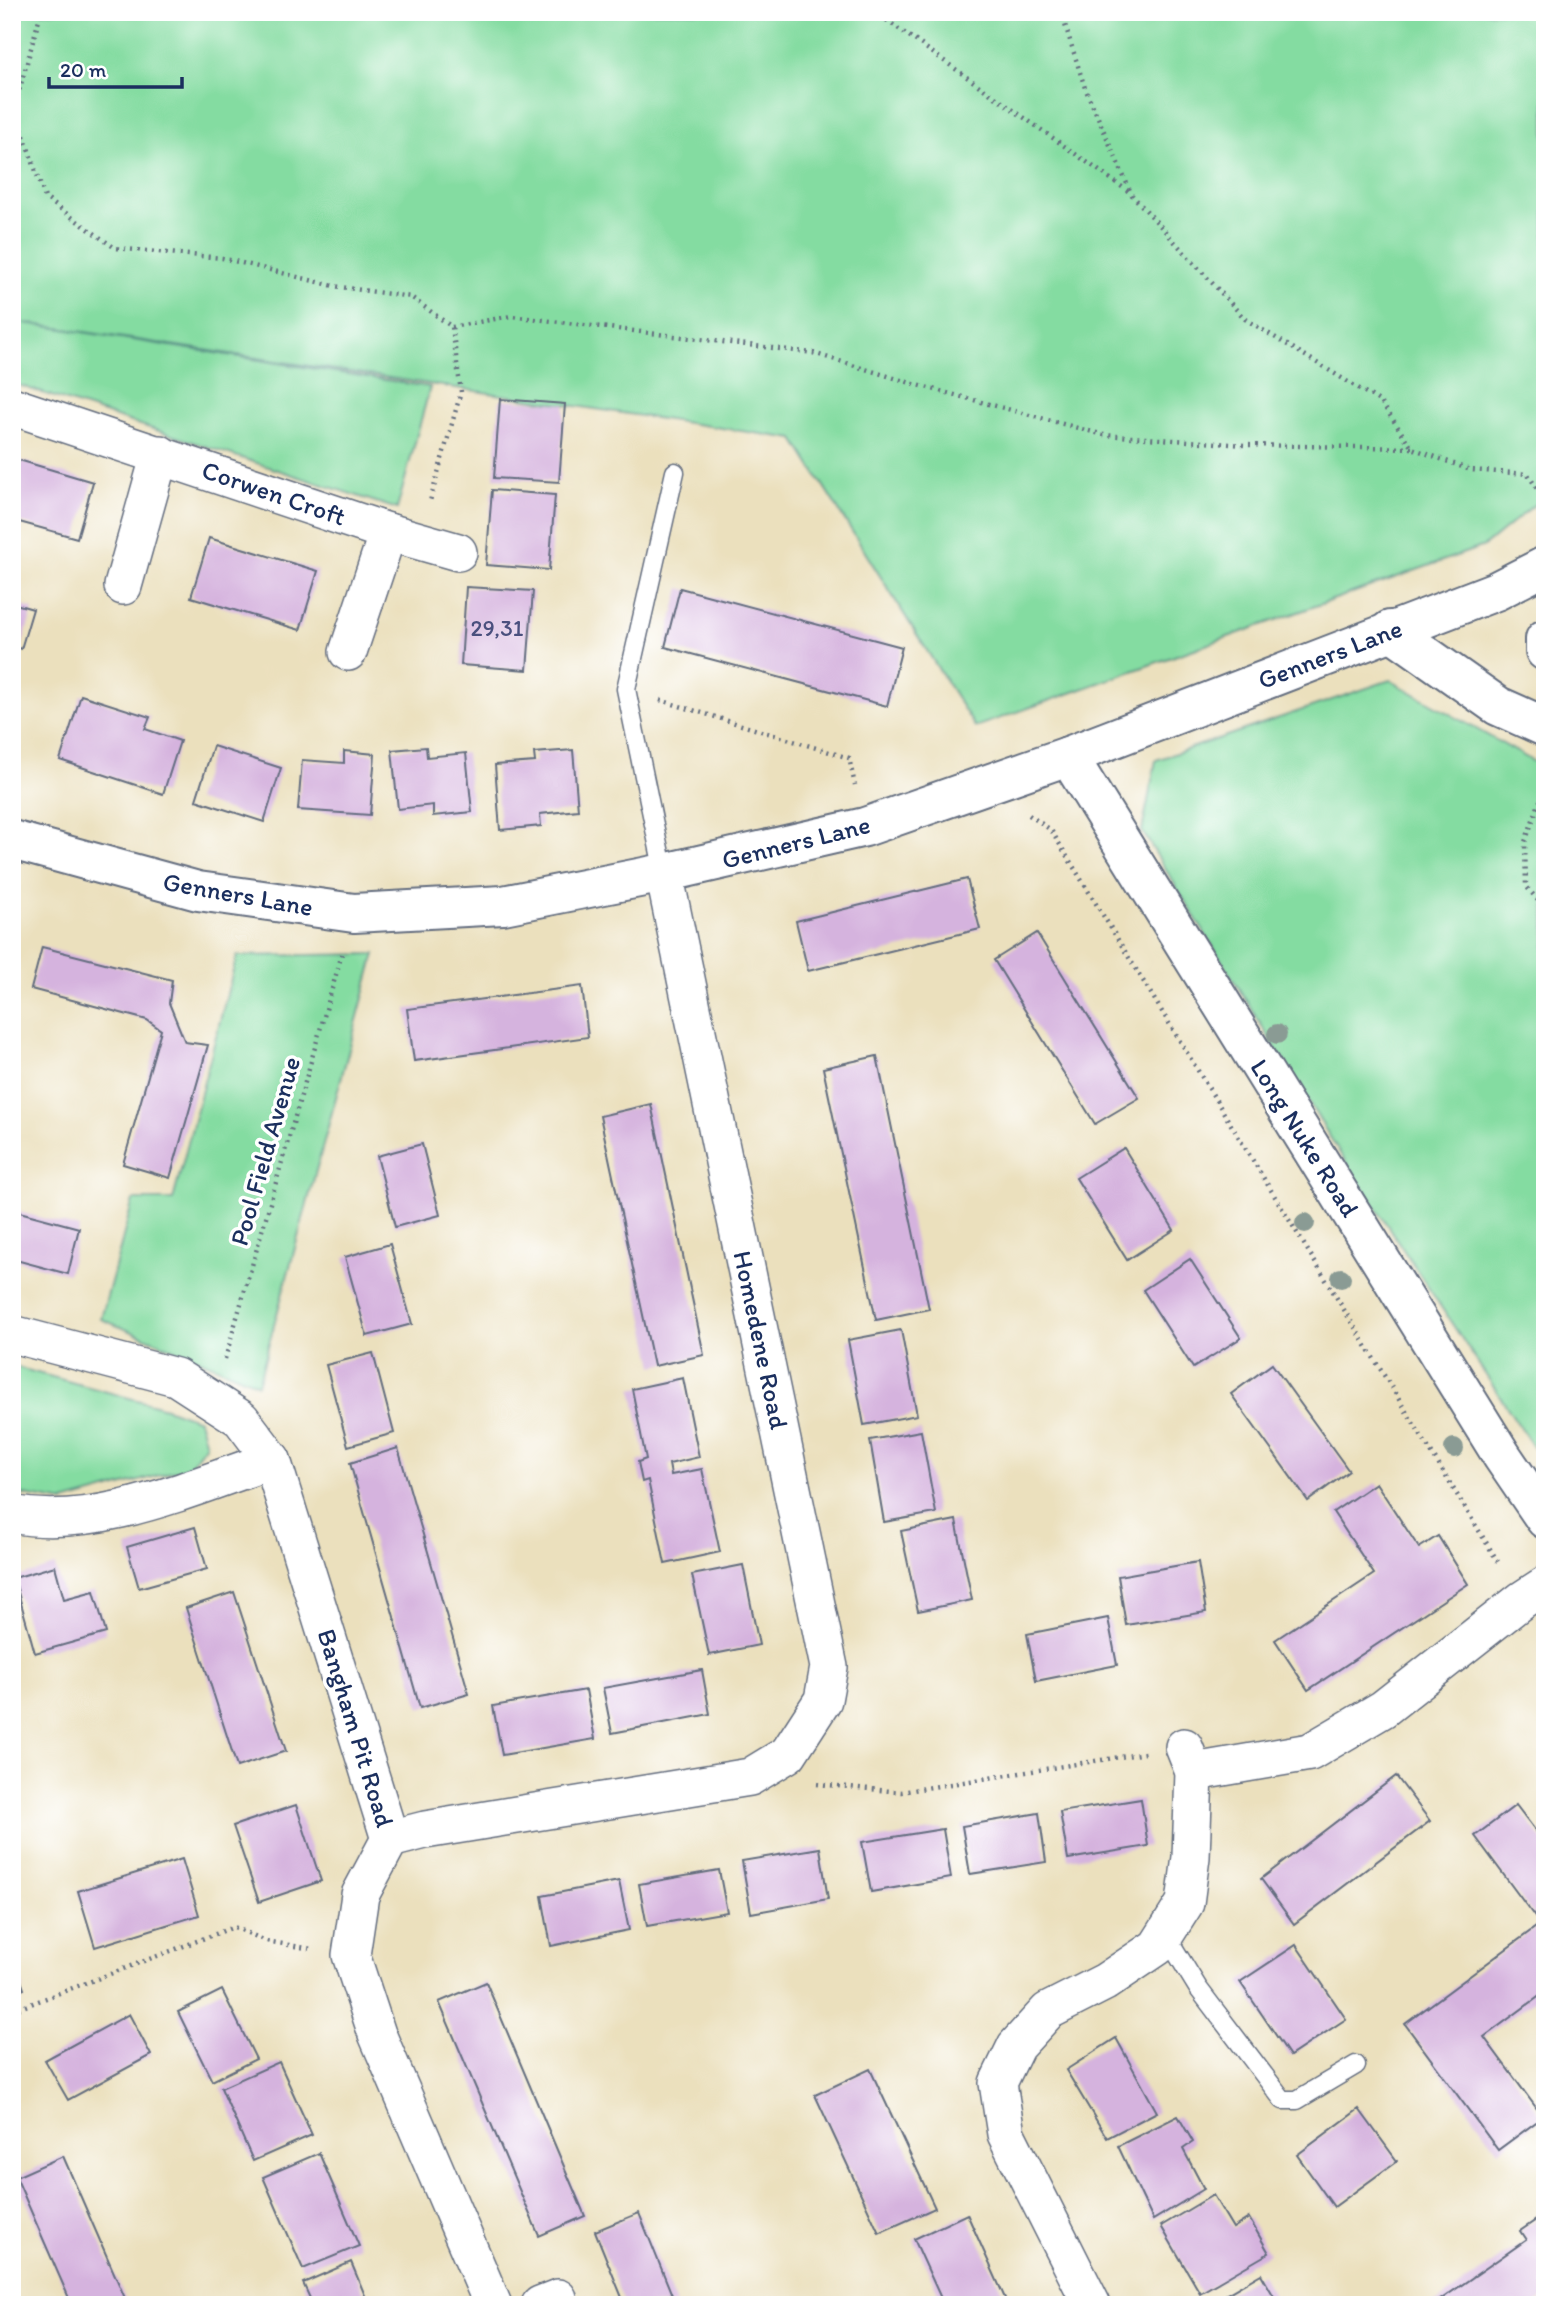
<svg xmlns="http://www.w3.org/2000/svg" width="1557" height="2317" viewBox="0 0 1557 2317" font-family="Itim,sans-serif">
	<rect width="100%" height="100%" fill="#fff"/>
	<filter id="ink" filterUnits="userSpaceOnUse"><feTurbulence type="fractalNoise" baseFrequency=".0143" numOctaves="2"/><feDisplacementMap in="SourceGraphic" scale="14" xChannelSelector="R" yChannelSelector="G"/><feConvolveMatrix kernelMatrix="1 2 1 2 8 2 1 2 1" color-interpolation-filters="sRGB"/></filter>
	<filter id="wash" filterUnits="userSpaceOnUse"><feTurbulence type="fractalNoise" baseFrequency=".00686" numOctaves="4" result="noise"/><feDisplacementMap in="SourceGraphic" scale="28" xChannelSelector="R" yChannelSelector="G"/><feGaussianBlur stdDeviation="1.57" result="paint"/><feColorMatrix in="noise" values="0 0 0 0 0 0 0 0 0 0 0 0 0 0 0 0 0 1.4 0 .05"/><feComposite in="paint" operator="in"/></filter>
	<g filter="url(#wash)">
		<rect width="100%" height="100%" fill="#ebe0bd"/>
		<!-- green -->
		<g fill="#84dca1" stroke="#508680" stroke-width="2">
			<path d="M12,12h1533v484l-61,50 -509,181 -181,-288 -769,-116 405,64 -33,122 -385,-126z"/>
			<path d="M1390,680l155,88v697l-204,-310 -199,-324 14,-71z"/>
			<path d="M375,954l-117,430 -157,-65 32,-119h40l64,-244z"/>
			<path d="M12,1366l154,42 33,12 7,24 -17,23 -125,35 -52,-9z"/>
		</g>
		<g id="blocks">
			<!-- building -->
			<g fill="#d5b3de">
				<path d="M500,399l65,5 -6,78 -65,-4z"/>
				<path d="M12,458l81,24 -16,56 -65,-18z"/>
				<path d="M492,490l63,5 -6,75 -63,-5z"/>
				<path d="M209,538l109,33 -18,59 -109,-33z"/>
				<path d="M466,587l67,4 -6,79 -66,-5z"/>
				<path d="M680,588l222,59 -15,59 -222,-59z"/>
				<path d="M12,603l21,6 -12,40 -9,-3z"/>
				<path d="M81,695l69,22 -5,12 35,12 -17,53 -103,-34z"/>
				<path d="M213,746l68,22 -17,54 -68,-22z"/>
				<path d="M426,747l1,10 39,-4 6,59 -39,4v-11l-35,4 -6,-59z"/>
				<path d="M573,750l5,60 -38,4 1,12 -41,4 -5,-65 40,-3 -1,-9z"/>
				<path d="M344,751l31,3 -5,61 -72,-5 4,-50 42,3z"/>
				<path d="M967,879l13,50 -172,42 -12,-50z"/>
				<path d="M1037,933l102,165 -44,26 -101,-164z"/>
				<path d="M42,947l130,33 -3,23 16,39 23,3 -38,133 -47,-14 38,-134 -14,-10 -116,-31z"/>
				<path d="M582,986l6,51 -174,24 -7,-52z"/>
				<path d="M877,1056l52,253 -53,11 -53,-252z"/>
				<path d="M651,1104l53,251 -50,11 -54,-250z"/>
				<path d="M422,1144l18,71 -45,12 -18,-71z"/>
				<path d="M1124,1148l50,82 -47,30 -51,-82z"/>
				<path d="M12,1210l67,18 -11,46 -56,-15z"/>
				<path d="M390,1244l22,80 -45,12 -22,-79z"/>
				<path d="M1190,1259l51,79 -48,30 -50,-78z"/>
				<path d="M901,1330l16,85 -53,10 -16,-85z"/>
				<path d="M373,1353l21,80 -46,13 -22,-81z"/>
				<path d="M1272,1364l77,107 -41,30 -77,-107z"/>
				<path d="M683,1378l16,79 -30,7 2,11 31,-6 18,83 -55,12 -17,-84 -6,2 -4,-20 8,-3 -14,-70z"/>
				<path d="M921,1431l15,82 -52,9 -14,-82z"/>
				<path d="M398,1448l71,246 -49,14 -70,-245z"/>
				<path d="M1376,1483l43,65 19,-12 30,48 -160,106 -33,-50 99,-66 -41,-62z"/>
				<path d="M956,1520l16,80 -54,11 -17,-80z"/>
				<path d="M195,1527l12,42 -68,19 -12,-41z"/>
				<path d="M1198,1562l8,50 -80,13 -8,-49z"/>
				<path d="M743,1565l16,80 -50,10 -17,-80z"/>
				<path d="M55,1566l9,33 30,-8 12,42 -71,20 -21,-75z"/>
				<path d="M234,1592l52,159 -49,16 -51,-159z"/>
				<path d="M1108,1618l9,47 -81,16 -9,-47z"/>
				<path d="M702,1670l8,44 -98,19 -9,-45z"/>
				<path d="M586,1690l9,49 -93,16 -9,-49z"/>
				<path d="M1396,1776l34,45 -136,103 -33,-45z"/>
				<path d="M1141,1799l7,47 -80,13 -8,-47z"/>
				<path d="M296,1805l25,76 -62,21 -26,-76z"/>
				<path d="M1516,1805l29,38v149l-61,45 59,80 -45,33 -93,-126 135,-100 -65,-88z"/>
				<path d="M1039,1813l7,49 -76,12 -8,-48z"/>
				<path d="M943,1829l8,49 -80,14 -9,-50z"/>
				<path d="M820,1848l8,51 -77,14 -9,-52z"/>
				<path d="M182,1859l17,56 -104,32 -17,-56z"/>
				<path d="M719,1870l8,42 -80,14 -8,-42z"/>
				<path d="M619,1881l10,49 -78,16 -9,-50z"/>
				<path d="M1296,1945l50,74 -56,37 -50,-74z"/>
				<path d="M13,1957l11,32 -12,4v-35z"/>
				<path d="M486,1982l99,234 -46,20 -100,-234z"/>
				<path d="M222,1990l34,69 -44,22 -34,-69z"/>
				<path d="M129,2014l22,41 -83,45 -23,-40z"/>
				<path d="M1116,2038l41,74 -50,26 -41,-68z"/>
				<path d="M279,2062l33,73 -59,26 -32,-73z"/>
				<path d="M870,2069l65,139 -56,25 -64,-138z"/>
				<path d="M1359,2109l38,52 -63,46 -37,-52z"/>
				<path d="M1178,2116l15,26 -10,7 21,40 -51,31 -35,-74z"/>
				<path d="M319,2153l40,93 -56,23 -40,-92z"/>
				<path d="M63,2156l65,149h-56l-56,-128z"/>
				<path d="M1213,2195l20,33 16,-10 20,35 -69,40 -39,-67z"/>
				<path d="M639,2213l37,92h-51l-30,-74z"/>
				<path d="M967,2214l41,91h-64l-30,-66z"/>
				<path d="M1545,2214v84l-10,7h-102l93,-65 -6,-9z"/>
				<path d="M351,2262l18,43h-56l-10,-22z"/>
				<path d="M1261,2274l18,31h-62l-2,-4z"/>
			</g>
		</g>
	</g>
	<g filter="url(#ink)">
		<use href="#blocks" fill-opacity="0" stroke="#646d7f" stroke-width="2"/>
		<g fill="none" stroke-linecap="round" stroke-linejoin="round">
			<defs>
				<g id="service">
					<path d="M664,873l-38,-184 49,-217"/>
					<path d="M1165,1934l33,54 85,112h14l59,-35"/>
				</g>
				<g id="minor">
					<path d="M12,406l376,126 70,20"/>
					<path d="M123,586l37,-132"/>
					<path d="M348,652l40,-120"/>
					<path d="M12,1334l164,43 65,42 31,41 118,379 -30,56 -9,60 26,79 116,271"/>
					<path d="M12,1514c84,17 182,-28 260,-54"/>
					<path d="M1194,1772l116,-20 73,-43 139,-109 23,-15"/>
					<path d="M390,1839l35,-9 325,-53 38,-23 35,-54 6,-33 -165,-794"/>
					<path d="M540,2305l18,-7"/>
					<path d="M1092,2305l-86,-171 -8,-51 18,-37 32,-35 57,-29 52,-35 28,-44 6,-46 3,-85 -10,-25"/>
				</g>
				<g id="tertiary">
					<path d="M1390,630l108,76 47,21"/>
					<path d="M1545,639v12"/>
					<path d="M1068,756l434,700 43,63"/>
					<path d="M12,840l186,51 156,22 149,-8 161,-32 201,-46 203,-71 428,-165 49,-25"/>
				</g>
			</defs>
			<!-- service casing -->
			<use href="#service" stroke="#646d7f" stroke-width="21"/>
			<!-- minor casing -->
			<use href="#minor" stroke="#646d7f" stroke-width="40"/>
			<!-- tertiary casing -->
			<use href="#tertiary" stroke="#646d7f" stroke-width="42"/>
			<!-- path -->
			<g stroke="#646d7f" stroke-width="4.5" stroke-dasharray="2 5" stroke-linecap="butt">
				<path d="M875,12l257,182"/>
				<path d="M1061,12l24,76 47,107 113,124 136,83 31,46 58,22 58,4 17,28"/>
				<path d="M15,109l30,89 70,50 107,10 112,28 77,11 41,30 9,65 -31,109"/>
				<path d="M12,117l29,-105"/>
				<path d="M452,327l59,-11 302,37 101,31 190,51 140,10 168,3"/>
				<path d="M660,700l189,58 6,27"/>
				<path d="M1545,787l-20,55 1,44 19,23"/>
				<path d="M1029,815l22,15 449,735"/>
				<path d="M225,1359l117,-405"/>
				<path d="M817,1784l84,8 244,-39"/>
				<path d="M12,2011l222,-84 32,14 46,8"/>
			</g>
			<!-- service -->
			<use href="#service" stroke="#fff" stroke-width="18"/>
			<!-- minor -->
			<use href="#minor" stroke="#fff" stroke-width="37"/>
			<!-- tertiary -->
			<use href="#tertiary" stroke="#fff" stroke-width="38"/>
		</g>
		<!-- trees -->
		<g fill="#8a9b94">
			<circle cx="1277" cy="1034" r="10"/>
			<circle cx="1305" cy="1223" r="10"/>
			<circle cx="1341" cy="1278" r="10"/>
			<circle cx="1454" cy="1448" r="10"/>
		</g>
	</g>
	<g text-anchor="middle" stroke-width="7" stroke-linejoin="round" paint-order="stroke">
		<!-- number labels -->
		<g font-size="23" fill="#4a507e">
			<text x="497" y="636">29,31</text>
		</g>
		<!-- street labels -->
		<g font-size="26" fill="#1b2f5e" stroke="#fff">
			<text transform="translate(274 493) rotate(19)" y="9">Corwen Croft</text>
			<text transform="translate(1330 654) rotate(-21)" y="9">Genners Lane</text>
			<text transform="translate(796 842) rotate(-14)" y="9">Genners Lane</text>
			<text transform="translate(238 894) rotate(10)" y="9">Genners Lane</text>
			<text transform="translate(1305 1138) rotate(58)" y="9">Long Nuke Road</text>
			<text transform="translate(265 1151) rotate(-74)" y="9">Pool Field Avenue</text>
			<text transform="translate(761 1340) rotate(78)" y="9">Homedene Road</text>
			<text transform="translate(356 1728) rotate(73)" y="9">Bangham Pit Road</text>
		</g>
	</g>
	<!-- margin -->
	<rect width="1557" height="2317" fill="none" stroke="#fff" stroke-width="42"/>
	<!-- scale -->
	<path d="M49 77v10h133v-10" fill="none" stroke="#1b2f5e" stroke-width="3.5"/>
	<text x="60" y="77" font-size="21" fill="#1b2f5e" stroke="#ffffff" stroke-width="5" paint-order="stroke">20 m</text>
</svg>
